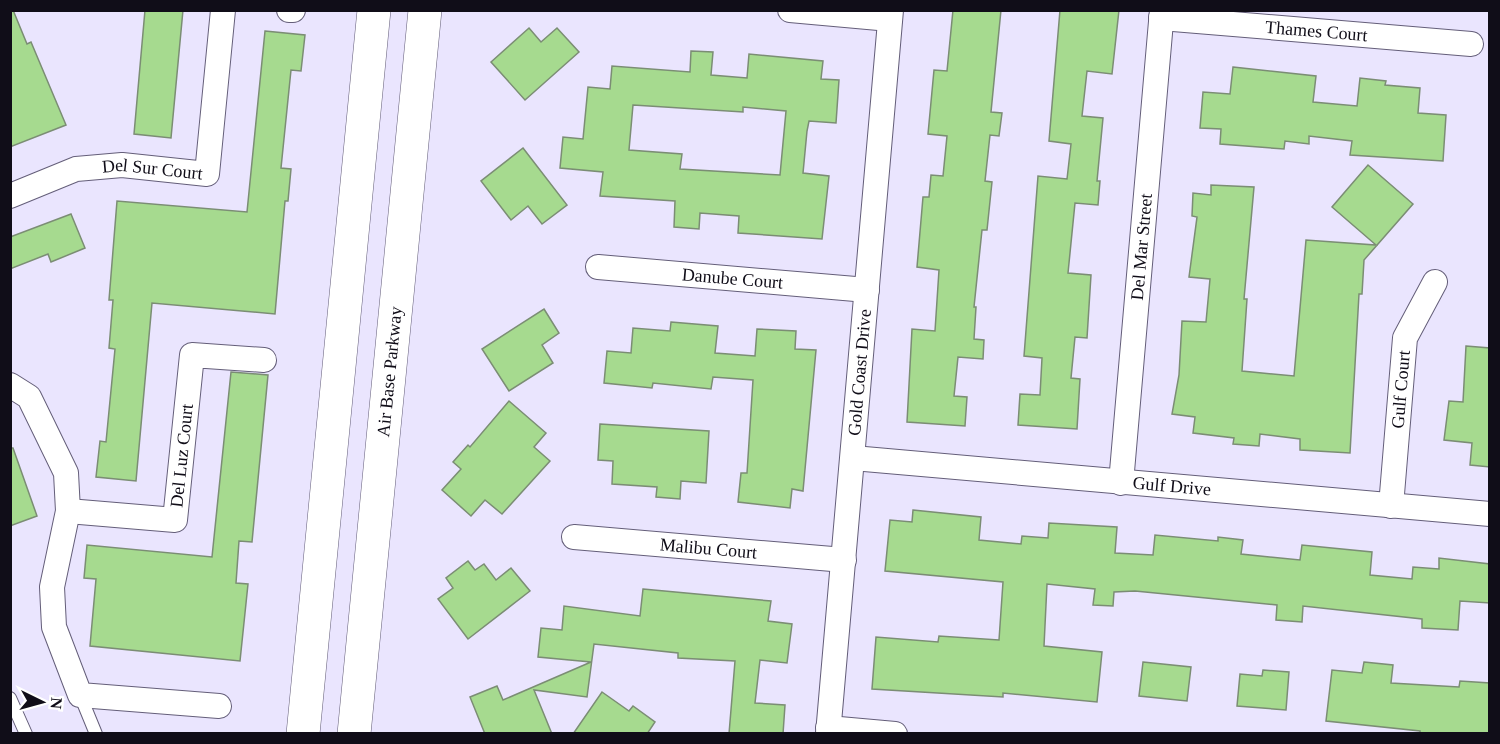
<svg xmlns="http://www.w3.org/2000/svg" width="1500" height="744" viewBox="0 0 1500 744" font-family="Georgia,serif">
	<rect width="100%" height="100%" fill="#eae5fe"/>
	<!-- building -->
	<g fill="#a6da8f" stroke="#7b8d74" stroke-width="1.5" fill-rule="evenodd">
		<path d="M10,10h3l14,34 4,-2 35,83 -56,22z"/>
		<path d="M145,10h38l-12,128 -37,-4z"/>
		<path d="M953,10h48l-10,102 11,1 -3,23 -9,-1 -5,46 7,1 -5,48h-5l-8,77h2l-2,32 10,1 -1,19 -25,-2 -4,39 13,1 -2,29 -58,-4 5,-93 23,2 4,-61 -22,-3 6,-70h6l2,-22 12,1 4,-40 -19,-2 6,-64 13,1z"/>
		<path d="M1060,10h59l-7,64 -25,-3 -5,45 21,2 -6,63h3l-2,24 -23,-2 -7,70 23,2 -4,63 -12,-1 -4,41 9,1 -3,50 -59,-4 2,-31 20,1 2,-37 -18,-2 14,-180 29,3 4,-35 -22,-3z"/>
		<path d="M529,28l12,14 16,-14 22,24 -54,48 -34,-38z"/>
		<path d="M265,31l40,4 -4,36 -10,-1 -10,98 10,1 -3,32h-3l-10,113 -123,-11 -16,178 -40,-4 4,-36 6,1 9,-93 -6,-1 4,-48h-4l8,-99 130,11z"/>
		<path d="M691,51l22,1 -2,23 36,3 2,-24 74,7 -2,18 18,1 -3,43 -27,-2 -2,10 -4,42 26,3 -7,63 -84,-6 1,-17 -39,-3 -1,16 -25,-2 1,-26 -75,-5 3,-24 -43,-4 3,-31 20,2 5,-52 22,2 2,-23 78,6zM633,105l110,7v-5l43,4 -6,64 -100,-6 2,-15 -53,-4z"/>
		<path d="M1233,67l83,9 -3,26 44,4 3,-28 26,3 -1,4 35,3 -2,25 28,2 -3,46 -93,-6 2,-14 -43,-5v8l-24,-3 -1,8 -64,-5 1,-15 -21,-1 3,-36 27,2z"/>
		<path d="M523,148l44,57 -25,19 -14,-18 -17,14 -30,-39z"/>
		<path d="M1368,165l45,39 -49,56 -2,34h-3l-9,159 -50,-3v-11l-40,-5 -1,12 -26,-2 1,-6 -41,-5 2,-16 -23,-3 7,-39 3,-54 24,1 4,-43 -21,-2 8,-60 -5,-1 1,-23 18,2v-10l43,2 -10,112h3l-5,72 52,5 12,-136 70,5 -44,-38z"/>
		<path d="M71,214l14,34 -34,14 -3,-8 -38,15v-32z"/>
		<path d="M544,309l15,24 -17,12 11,18 -44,28 -27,-42z"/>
		<path d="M671,322l47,4 -3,27 40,3 2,-27 39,2 -1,18 21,1 -13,141 -11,-2 -2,19 -52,-6 3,-29h6l6,-93 -40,-3 -2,12 -58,-6 -1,5 -48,-5 3,-32 24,2 2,-25 37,3z"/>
		<path d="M1466,346l24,2v119l-20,-2 2,-22 -28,-3 5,-39 14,1z"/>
		<path d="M231,372l37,3 -16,167 -13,-1 -3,42 12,1 -8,77 -150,-15 6,-67 -12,-1 3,-33 125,12z"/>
		<path d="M509,401l37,32 -12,14 16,14 -48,53 -17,-14 -14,16 -29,-26 19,-21 -8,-7 15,-17 2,2z"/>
		<path d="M600,424l109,7 -3,52 -25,-2 -1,18 -24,-2 1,-10 -45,-3 1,-23 -15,-1z"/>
		<path d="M10,448h3l24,68 -27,10z"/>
		<path d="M913,510l68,7 -2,23 42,4 1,-8 26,2 1,-15 68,4 -2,26 38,2 2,-20 63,6v-4l25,3 -2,14 59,6 2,-15 70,7 -2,23 42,4 1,-12 26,2v-11l51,6v39l-30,-2 -2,29 -36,-2v-9l-119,-13 -1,16 -26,-2 1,-15 -142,-14 -21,1 -1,14 -20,-1 2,-16 -48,-5 -3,62 58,6 -5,50 -94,-9v4l-131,-8 4,-52 62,5 1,-6 60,4 4,-58 -118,-11 5,-51 22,2z"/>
		<path d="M468,561l7,9 9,-6 12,16 15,-12 19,23 -62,48 -30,-40 15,-11 -7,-10z"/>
		<path d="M643,589l128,12 -3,20 24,3 -5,39 -27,-3 -5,43 30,2 -2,29h-54l6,-73 -57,-3v-5l-84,-9 -7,53 -53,-7 18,44h-67l-15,-37 27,-11 6,14 88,-38 -53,-5 3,-29 21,2 2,-24 76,10z"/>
		<path d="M1143,662l48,5 -4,34 -48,-5z"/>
		<path d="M1364,662l29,3 -2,18 68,4 1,-6 30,2v51h-70v-3l-94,-10 6,-51 30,3z"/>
		<path d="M1263,670l26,2 -3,38 -49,-4 3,-32 22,2z"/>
		<path d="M602,692l27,19 4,-5 22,16 -8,12h-74z"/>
	</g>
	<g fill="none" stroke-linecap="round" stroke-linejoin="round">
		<defs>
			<g id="service">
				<path d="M80,695l16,39"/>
				<path d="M10,698l16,36"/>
			</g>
			<g id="minor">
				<path d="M289,10h4"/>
				<path d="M790,10l100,9"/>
				<path id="s1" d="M1161,18l310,26"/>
				<path id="s2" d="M10,196l66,-27 46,-4 85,9 16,-164"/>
				<path id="s3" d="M598,267l269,23"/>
				<path d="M10,385l19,12 37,76 2,38 -16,76 2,40 26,68 139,11"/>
				<path id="s4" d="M853,458l637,56"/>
				<path id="s5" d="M1121,483l41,-473"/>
				<path id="s6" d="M1391,506l14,-168 30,-56"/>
				<path id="s7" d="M68,511l107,9 17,-165 72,5"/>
				<path id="s8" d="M574,537l270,23"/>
				<path d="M828,728l67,6"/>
				<path id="s9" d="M828,734l63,-724"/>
			</g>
			<g id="primary">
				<path d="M303,734l71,-724"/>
				<path id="s10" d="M354,734l71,-724"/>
			</g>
		</defs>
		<!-- service casing -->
		<use href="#service" stroke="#645e79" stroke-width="14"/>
		<!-- minor casing -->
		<use href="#minor" stroke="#645e79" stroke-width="26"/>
		<!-- primary casing -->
		<use href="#primary" stroke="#645e79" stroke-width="34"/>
		<!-- service -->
		<use href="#service" stroke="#fff" stroke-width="12"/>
		<!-- minor -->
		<use href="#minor" stroke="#fff" stroke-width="24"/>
		<!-- primary -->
		<use href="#primary" stroke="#fff" stroke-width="33"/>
	</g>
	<g text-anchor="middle" stroke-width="6" stroke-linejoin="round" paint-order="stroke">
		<!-- street labels -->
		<g font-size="18" fill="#100d18" stroke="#fff">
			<text dy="6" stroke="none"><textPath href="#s1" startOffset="156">Thames Court</textPath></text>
			<text dy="6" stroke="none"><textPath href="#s2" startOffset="148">Del Sur Court</textPath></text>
			<text dy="6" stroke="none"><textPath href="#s5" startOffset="237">Del Mar Street</textPath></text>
			<text dy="6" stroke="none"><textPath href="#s3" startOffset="135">Danube Court</textPath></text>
			<text dy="6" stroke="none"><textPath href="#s10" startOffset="364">Air Base Parkway</textPath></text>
			<text dy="6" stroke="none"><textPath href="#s9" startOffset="363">Gold Coast Drive</textPath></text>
			<text dy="6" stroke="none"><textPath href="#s6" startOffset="117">Gulf Court</textPath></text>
			<text dy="6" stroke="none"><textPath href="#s7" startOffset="172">Del Luz Court</textPath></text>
			<text dy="6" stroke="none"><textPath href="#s4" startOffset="320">Gulf Drive</textPath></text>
			<text dy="6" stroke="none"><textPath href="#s8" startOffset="135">Malibu Court</textPath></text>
		</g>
	</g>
	<!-- border -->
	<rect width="1500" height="744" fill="none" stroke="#100d18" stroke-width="24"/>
	<!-- north arrow -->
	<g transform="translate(42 702) rotate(95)" stroke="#ffffff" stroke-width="4.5" paint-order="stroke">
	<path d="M0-4.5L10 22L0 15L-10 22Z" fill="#100d18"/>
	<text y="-9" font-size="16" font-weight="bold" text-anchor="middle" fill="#100d18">N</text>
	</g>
</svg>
